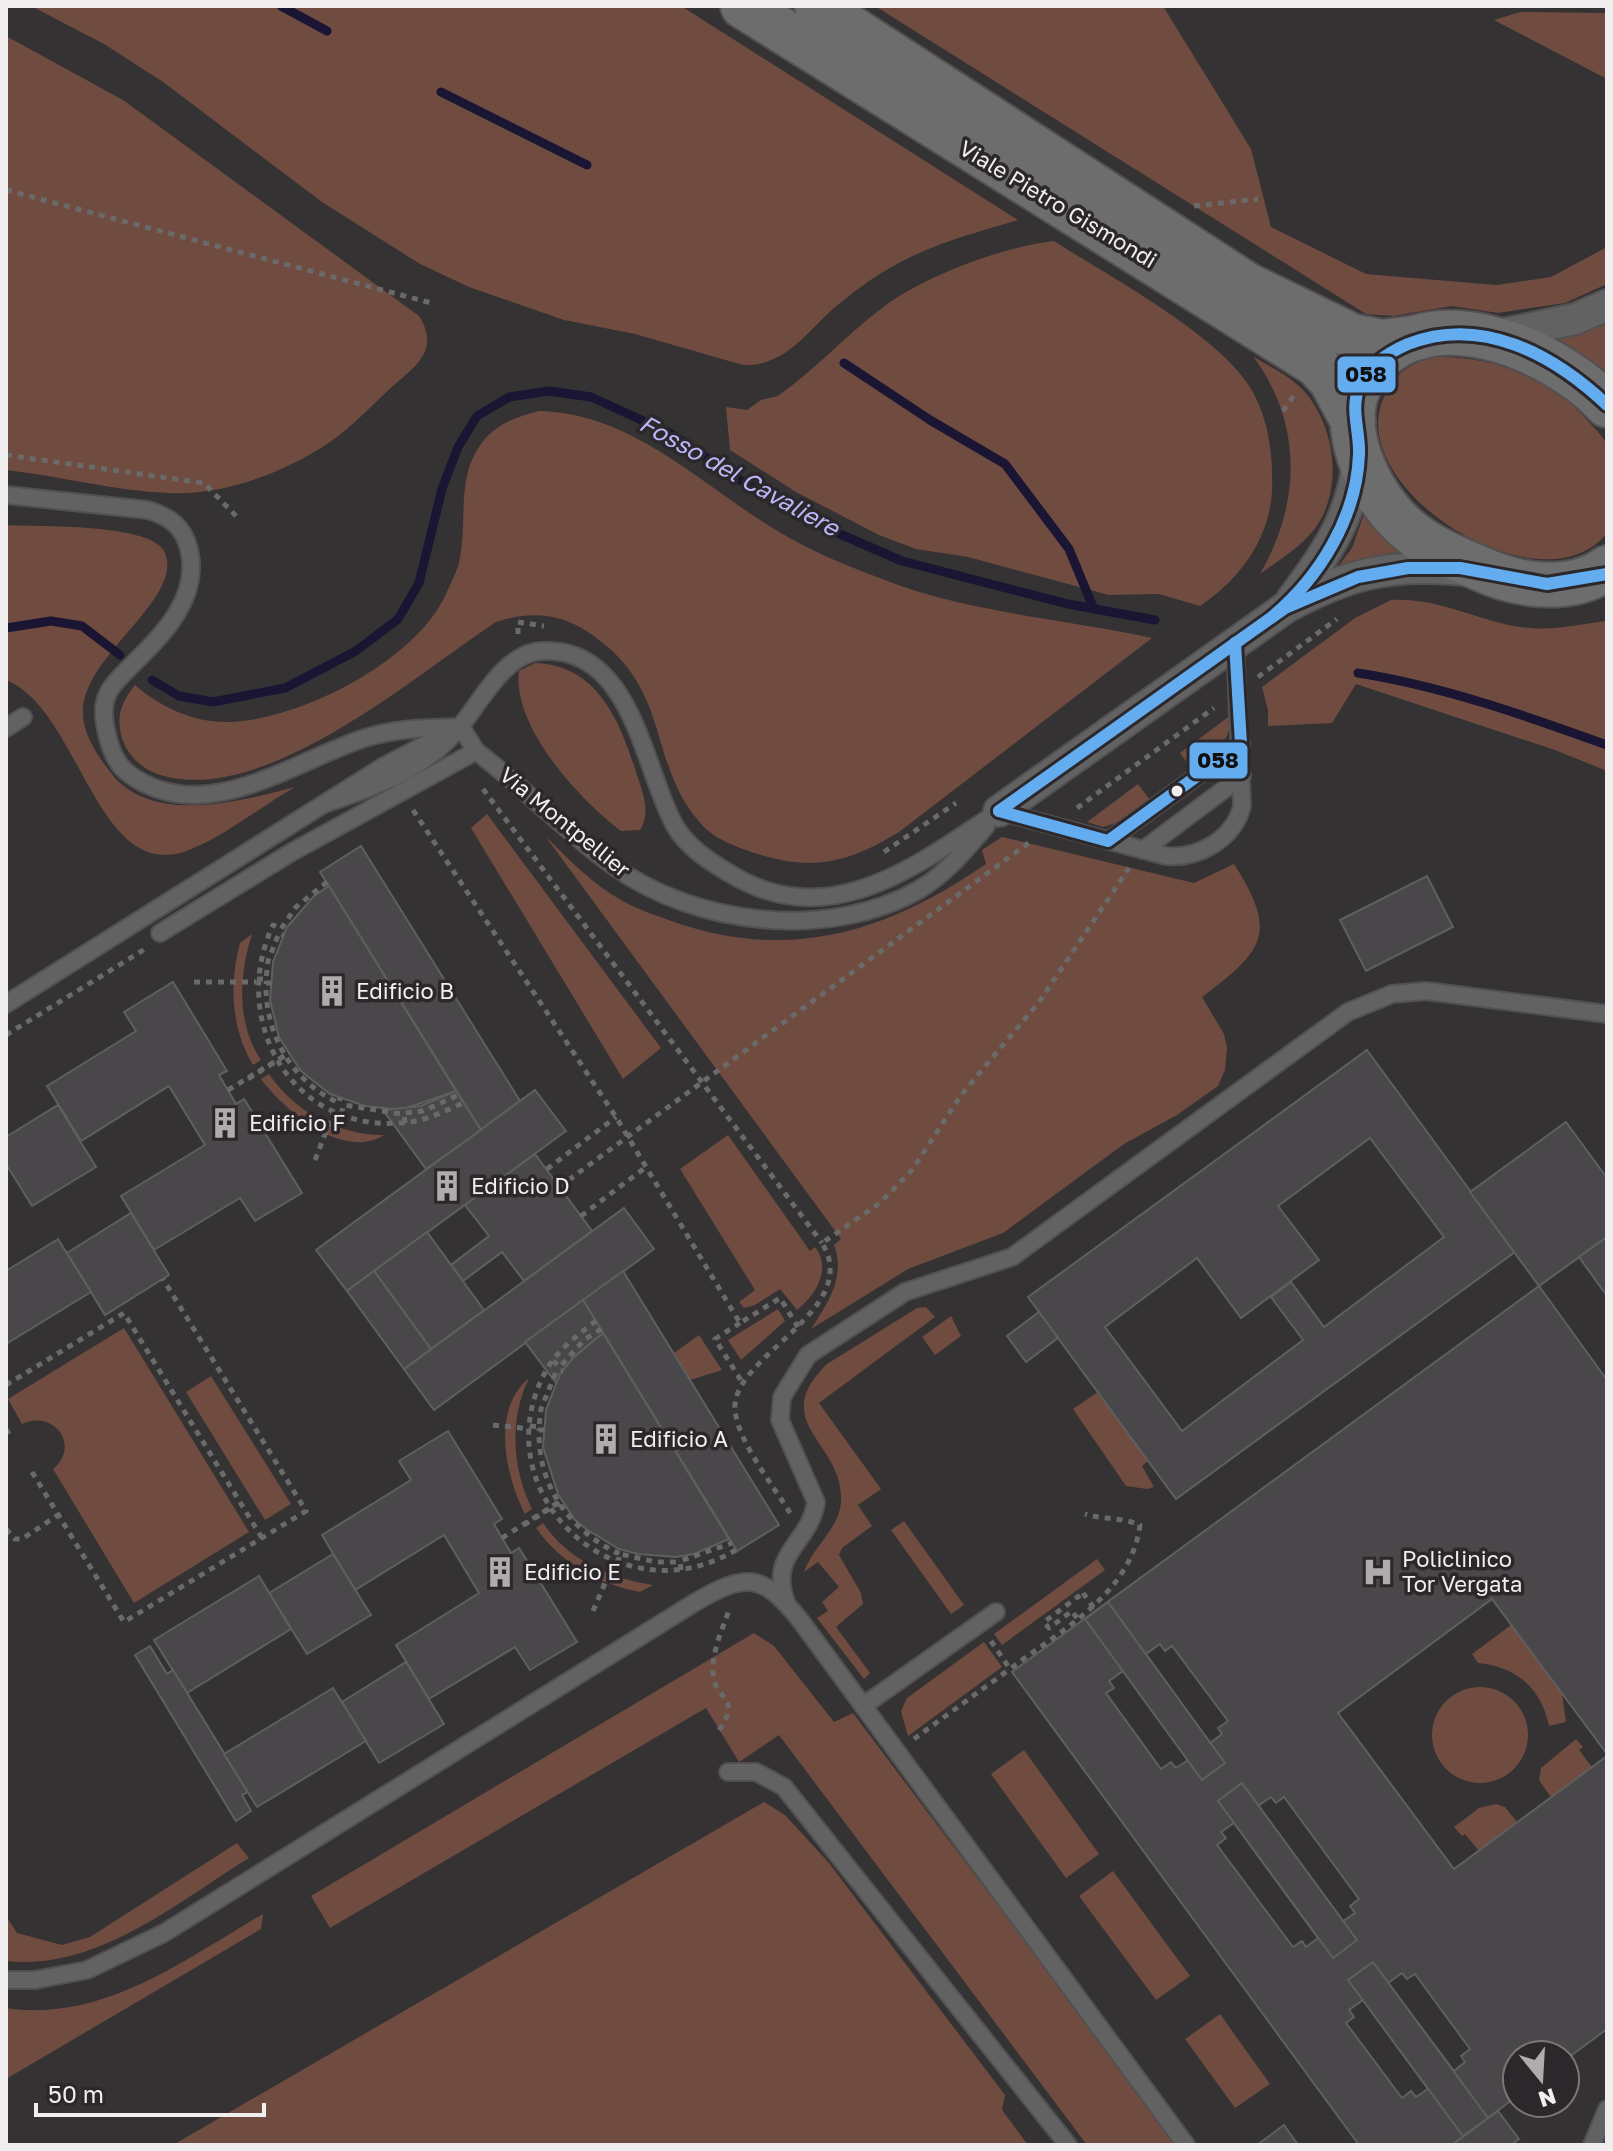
<svg xmlns="http://www.w3.org/2000/svg" width="1613" height="2151" viewBox="0 0 1613 2151" font-family="'Golos Text',sans-serif">
	<rect width="100%" height="100%" fill="#343233"/>
	<!-- green -->
	<g fill="#704b40">
		<path d="M31,6h650l337,214c-43,13 -90,25 -128,48 -20,11 -39,26 -56,40 -28,25 -50,59 -91,57l-108,-31 -71,-14 -95,-33 -49,-23 -98,-62 -159,-120 -59,-38z"/>
		<path d="M875,6h288l88,143 20,78 95,47 130,11 55,-8 56,-30v37l-42,19 -67,10 -46,-7 -59,10 -27,-2z"/>
		<path d="M1520,12l87,1v66l-113,-59z"/>
		<path d="M6,36l117,64 296,216c20,32 0,48 -25,69 -21,19 -41,41 -64,57 -44,30 -107,54 -161,51 -54,-2 -109,-17 -163,-23z"/>
		<path d="M1054,241c54,35 174,98 201,155 15,30 18,63 17,96 -3,48 -33,88 -72,114l-41,-12 -50,1 -141,-38 -52,-8 -37,-14 -83,-43 -66,-42 -4,-43 21,3 14,-10 17,-4c37,-26 68,-61 104,-88 42,-32 120,-61 172,-67z"/>
		<path d="M1607,318v61l-61,-42z"/>
		<path d="M1253,356c15,10 34,18 47,31 36,35 45,104 13,144 -14,17 -35,30 -53,43 41,-71 43,-150 -7,-218z"/>
		<path d="M1435,357c59,-1 114,20 154,65 6,7 16,16 18,24 6,26 0,60 0,87 -65,83 -274,-49 -220,-142 11,-20 26,-29 48,-34z"/>
		<path d="M539,411c103,2 175,89 262,133 28,15 60,27 89,38 83,31 175,37 262,56l-253,194c-44,27 -80,39 -131,25 -21,-6 -50,-15 -65,-31 -58,-62 -28,-137 -115,-194 -29,-19 -59,-21 -92,-10 -82,54 -224,178 -328,155 -20,-4 -37,-16 -45,-36 -8,-23 -2,-39 12,-56 25,22 59,38 94,37 71,-2 187,-61 217,-128 4,-9 9,-19 12,-28 11,-38 -3,-84 21,-119 15,-23 35,-29 60,-36z"/>
		<path d="M1365,511l42,45 -73,16 18,-24z"/>
		<path d="M6,525c31,2 143,-2 158,26 23,47 -83,105 -81,162 0,22 15,43 28,60 41,53 130,28 184,14 -33,19 -72,50 -106,63 -93,36 -108,-140 -183,-170z"/>
		<path d="M1391,600c47,-3 84,20 129,27 31,5 57,-3 87,-6v150l-52,-21 -199,-66 -24,39 -64,3v-16l-6,-23 93,-69z"/>
		<path d="M535,663c64,2 86,61 102,112 6,18 14,38 3,55l-19,1c-41,-31 -109,-104 -102,-160z"/>
		<path d="M1231,715c0,28 -17,39 -39,54l-12,-16z"/>
		<path d="M1138,784l12,16 -34,23 -13,4 -16,-5z"/>
		<path d="M487,814l174,234 -38,31 -152,-251z"/>
		<path d="M546,837c23,22 46,47 75,63 17,10 37,16 56,23 116,39 211,8 309,-59l-4,-14 20,-13 192,46 40,-19c45,70 29,87 -32,133l22,37 3,14 -2,22 -7,16 -41,29 -53,29 -121,89 -95,36 -97,60c17,-26 35,-53 23,-84l7,-6z"/>
		<path d="M252,934c-13,41 -16,89 9,126l-8,5c-22,-37 -24,-81 -13,-122z"/>
		<path d="M269,1074c26,38 69,61 115,61 -41,26 -99,-24 -123,-56z"/>
		<path d="M728,1135l82,116 5,-4c17,22 1,48 -18,63l-17,-21 -25,16 -11,3 -5,-6 16,-12 -75,-121z"/>
		<path d="M926,1307l9,10 -116,86 62,86 -23,16 14,21 -30,22 -3,7 22,38 2,11 -27,23 34,46 -6,6 -47,-61 11,-7 -6,-9 17,-15 -21,-25 -14,10c9,-26 35,-43 37,-70 4,-60 -75,-78 -14,-138l90,-56z"/>
		<path d="M778,1309l7,12 -44,39 -13,-20z"/>
		<path d="M951,1316l10,20 -26,19 -13,-18z"/>
		<path d="M124,1328l125,204 -115,71 -81,-134c28,-23 1,-60 -31,-45l-14,-25z"/>
		<path d="M699,1335l23,35 -32,10 -16,-27z"/>
		<path d="M211,1376l80,128 -26,16 -79,-128z"/>
		<path d="M529,1378c-20,41 -17,90 3,131l-7,5c-20,-39 -34,-105 4,-136z"/>
		<path d="M1098,1392l50,69 -6,5 12,21 -7,2 -21,-3 -53,-77z"/>
		<path d="M904,1521l60,84 -13,9 -60,-84z"/>
		<path d="M543,1523c26,38 66,55 110,62l-13,7c-42,-8 -79,-29 -104,-64z"/>
		<path d="M1097,1559l8,11 -103,75 -8,-11z"/>
		<path d="M1511,1625l51,68 4,29 -17,4c-8,-38 -32,-59 -71,-63l-6,-9z"/>
		<path d="M754,1633l20,13 60,76 19,-9 325,432h-91l-308,-410 -40,27 -33,-54 -376,220 -19,-32z"/>
		<path d="M984,1642l18,25 -94,69 -7,-25 6,-13z"/>
		<circle cx="1480" cy="1735" r="48"/>
		<path d="M1576,1739l7,8 -4,3 13,17 -41,30 -12,-17 2,-12z"/>
		<path d="M1024,1750l75,104 -33,24 -75,-104z"/>
		<path d="M764,1802l21,13 44,48 176,232 -3,15 26,35h-855z"/>
		<path d="M1496,1804l9,3 12,15 -38,29 -14,-17 -3,2 -8,-9 25,-19z"/>
		<path d="M237,1843l12,15c-73,45 -152,113 -243,103v-45l11,17 45,12 28,-8z"/>
		<path d="M1113,1871l77,105 -34,24 -77,-104z"/>
		<path d="M263,1914l-2,15 -255,150v-71c96,15 178,-48 257,-94z"/>
		<path d="M1220,2014l50,70 -35,24 -50,-69z"/>
	</g>
	<g fill="none" stroke-linecap="round" stroke-linejoin="round">
		<!-- stream -->
		<g stroke="#191532" stroke-width="9">
			<path d="M281,6l46,25"/>
			<path d="M441,92l146,73"/>
			<path d="M844,363l86,57 75,44 64,85 24,58"/>
			<path d="M6,628l45,-7 31,5 38,29"/>
			<path d="M1358,673c84,13 169,43 249,72"/>
			<path d="M152,680l27,16 34,6 72,-14 71,-37 42,-32 21,-36 23,-94 16,-42 19,-31 32,-19 40,-6 42,6 79,36 68,46 88,49 76,33 166,43 87,16"/>
		</g>
	</g>
	<!-- building -->
	<g fill="#494749" stroke="#605f60" stroke-width="2" fill-rule="evenodd">
		<path d="M361,846l159,255 -39,29 -161,-258z"/>
		<path d="M1427,876l26,51 -87,44 -26,-51z"/>
		<path d="M329,886l127,205 -55,19 -36,-4 -35,-12 -29,-23 -12,-18 -10,-16 -9,-37 3,-38 14,-35 27,-31z"/>
		<path d="M173,982l54,89 -8,4 17,29 8,-5 58,94 -47,28 -15,-23 -86,52 -33,-54 84,-51 -36,-59 -88,55 -34,-55 89,-55 -12,-19z"/>
		<path d="M1367,1050l148,202 -339,247 -148,-202zM1370,1138l74,99 -120,90 -33,-45 -20,15 32,43 -121,91 -77,-104 92,-69 44,60 78,-58 -41,-54z"/>
		<path d="M535,1090l31,41 -219,160 -31,-41z"/>
		<path d="M456,1091l25,39 -55,39 -43,-59 38,-4z"/>
		<path d="M58,1105l38,62 -64,39 -26,-42v-27z"/>
		<path d="M1566,1122l41,56v59l-68,49 -69,-94z"/>
		<path d="M535,1154l57,77 -68,50 -22,-29 -39,29 -12,-16 38,-29 -24,-31z"/>
		<path d="M624,1208l30,41 -220,161 -30,-41z"/>
		<path d="M131,1213l38,62 -64,40 -38,-62z"/>
		<path d="M427,1232l57,78 -53,39 -57,-78z"/>
		<path d="M1607,1237v59l-28,-39z"/>
		<path d="M58,1239l33,53 -85,52v-73z"/>
		<path d="M374,1271l57,78 -27,20 -57,-78z"/>
		<path d="M623,1271l156,254 -42,26 -154,-251z"/>
		<path d="M1539,1286l68,94v374l-115,-155 -154,114 116,156 153,-113v273l-42,31v-5h-48v41l-65,49h-93l-347,-473zM1160,1644l5,7 7,-5 56,75 -10,7 4,6 -12,9 -64,-89zM1123,1671l65,89 -12,8 -5,-6 -10,7 -55,-76 8,-5 -5,-7zM1271,1797l5,6 8,-6 75,102 -9,7 5,7 -12,8 -85,-115zM1234,1823l84,115 -12,9 -4,-6 -9,6 -76,-102 9,-7 -5,-6zM1402,1973l5,6 8,-5 55,75 -9,7 4,6 -11,9 -66,-88zM1363,2000l65,89 -12,8 -5,-6 -9,7 -56,-75 8,-6 -5,-7z"/>
		<path d="M583,1300l20,33 -30,25 -17,25 -31,-41z"/>
		<path d="M1039,1312l19,26 -32,24 -19,-26z"/>
		<path d="M603,1333l126,206 -35,15 -18,3 -38,-3 -19,-5 -33,-20 -12,-10 -16,-25 -15,-47 3,-37 14,-36 13,-16z"/>
		<path d="M448,1431l54,88 -8,5 4,7 13,22 8,-5 58,94 -47,28 -15,-23 -86,52 -33,-54 83,-52 -35,-58 -89,55 -33,-55 89,-55 -12,-19z"/>
		<path d="M333,1554l38,61 -64,39 -38,-61z"/>
		<path d="M259,1576l32,53 -104,64 -33,-53z"/>
		<path d="M1108,1602l117,161 -23,17 -117,-161z"/>
		<path d="M150,1646l17,28 6,-4 75,122 -6,3 9,16 -15,10 -101,-166z"/>
		<path d="M406,1662l38,62 -65,39 -37,-61z"/>
		<path d="M333,1688l33,53 -109,66 -33,-53z"/>
		<path d="M1242,1783l115,157 -24,18 -115,-157z"/>
		<path d="M1373,1962l115,156 -25,18 -115,-156z"/>
		<path d="M1498,2111l21,28 -8,6h-59z"/>
		<path d="M1284,2125l14,20h-41z"/>
	</g>
	<g fill="none" stroke-linecap="round" stroke-linejoin="round">
		<defs>
			<g id="lane">
				<path d="M6,495l142,15c22,7 35,16 41,39 12,50 -28,87 -60,119 -10,10 -21,20 -24,34 -3,12 0,25 3,36 3,13 10,28 21,36 75,55 164,-13 236,-36 31,-10 63,-10 96,-11"/>
				<path d="M461,727l15,24c47,36 88,79 136,114 83,61 218,76 308,24 27,-16 46,-40 66,-63"/>
				<path d="M6,728l17,-11"/>
				<path d="M324,804c52,-17 105,-36 139,-81 19,-24 43,-70 78,-72 92,-5 102,118 134,175 12,21 34,35 54,47 100,62 187,-7 270,-62"/>
				<path d="M999,811l167,45c32,3 68,-17 76,-50l-7,-163"/>
				<path d="M1108,841l133,-97"/>
				<path d="M1143,850l99,-74"/>
				<path d="M160,933l132,-81 184,-101"/>
				<path d="M6,1004l378,-238 65,-34"/>
				<path d="M786,1602c-18,-50 24,-58 30,-100l-36,-82 2,-23 26,-42 97,-63 107,-35 336,-245 44,-18 34,-3 181,23"/>
				<path d="M863,1706l133,-94"/>
				<path d="M728,1772h28l28,15 284,358"/>
				<path d="M6,1980h29l52,-10 77,-37 530,-330c51,-30 68,-31 106,17l386,525"/>
				<path d="M1592,2145l15,-36"/>
			</g>
			<g id="street">
				<path d="M1494,336l81,-17 32,-14"/>
				<path d="M1291,601c37,-51 61,-82 68,-146"/>
				<path d="M999,811l286,-203c63,-35 107,-45 179,-38"/>
			</g>
			<g id="secondary">
				<path d="M743,6l573,358 15,16 22,41"/>
				<path d="M817,6l430,279 105,51 30,6 39,-5"/>
				<path d="M1607,405c-55,-58 -188,-115 -244,-26 -28,46 6,116 42,148 21,19 48,30 74,41 38,18 92,26 128,0"/>
			</g>
		</defs>
		<!-- lane casing -->
		<use href="#lane" stroke="#525051" stroke-width="20"/>
		<!-- street casing -->
		<use href="#street" stroke="#525051" stroke-width="34"/>
		<!-- secondary casing -->
		<use href="#secondary" stroke="#525051" stroke-width="48"/>
		<!-- path -->
		<g stroke="#6b6a6a" stroke-width="5" stroke-dasharray="6 6" stroke-linecap="butt">
			<path d="M6,190l429,114"/>
			<path d="M1194,206l64,-7"/>
			<path d="M1283,411l12,-17"/>
			<path d="M6,455l198,28 32,33"/>
			<path d="M518,634v-12l26,4"/>
			<path d="M1258,677l79,-58"/>
			<path d="M483,789l339,454"/>
			<path d="M1077,808l137,-100"/>
			<path d="M413,810l203,307 124,206 40,-25 18,29"/>
			<path d="M884,852l72,-49"/>
			<path d="M327,882l-31,25 -15,22 -8,-4c-44,94 17,206 127,198 23,-1 43,-11 63,-20"/>
			<path d="M257,979h9l2,-18 11,-28 4,2"/>
			<path d="M194,982h62"/>
			<path d="M271,983h-5c-1,51 25,98 73,120l1,-5"/>
			<path d="M6,1035l139,-86"/>
			<path d="M248,1079l41,-26"/>
			<path d="M341,1114l3,-9 57,9v-4"/>
			<path d="M405,1123l-1,-10 19,-2 35,-16"/>
			<path d="M315,1160l19,-49"/>
			<path d="M547,1169l69,-52"/>
			<path d="M559,1187l471,-345"/>
			<path d="M581,1216l65,-49"/>
			<path d="M596,1321c-17,13 -36,27 -48,46 -71,123 68,255 188,183"/>
			<path d="M740,1323l-25,16 27,43"/>
			<path d="M553,1361l7,6 24,-27 17,-11"/>
			<path d="M6,1385l118,-72 138,225"/>
			<path d="M493,1425l37,4"/>
			<path d="M530,1426l9,1 2,-18 15,-37 7,-1"/>
			<path d="M6,1429l6,10"/>
			<path d="M544,1430h-5c-1,56 29,98 78,123l2,-4"/>
			<path d="M32,1472l92,150 182,-111 -143,-232"/>
			<path d="M790,1513c-17,-28 -52,-71 -55,-103 -5,-54 129,-99 87,-167l58,-40 32,-33 49,-75 78,-93 90,-134"/>
			<path d="M524,1525l38,-24"/>
			<path d="M6,1529l9,10h7l36,-24"/>
			<path d="M618,1563l2,-9 36,8h21l-1,-5"/>
			<path d="M681,1570l-1,-9 52,-18"/>
			<path d="M593,1611l21,-49"/>
			<path d="M1077,1618l-5,-7 -23,17 -5,-6 39,-29"/>
			<path d="M991,1641l19,28c51,-39 121,-75 130,-144 -19,-8 -36,-5 -55,-11"/>
			<path d="M719,1730c24,-34 -5,-30 -6,-57 -1,-22 9,-43 16,-63"/>
			<path d="M914,1739l96,-70"/>
		</g>
		<!-- lane -->
		<use href="#lane" stroke="#636263" stroke-width="16"/>
		<!-- street -->
		<use href="#street" stroke="#636263" stroke-width="30"/>
		<!-- secondary -->
		<use href="#secondary" stroke="#6e6d6d" stroke-width="44"/>
		<!-- path-bridge -->
		<g stroke="#6b6a6a" stroke-width="5" stroke-dasharray="6 6" stroke-linecap="butt">
			<path d="M228,1090l61,-37"/>
			<path d="M502,1538l60,-38"/>
			<path d="M1083,1593l13,18"/>
		</g>
		<defs>
			<g id="bus-1">
				<path d="M1272,617c47,-39 85,-100 87,-163 1,-23 -9,-44 0,-67 9,-21 28,-34 49,-43 74,-29 146,11 199,61"/>
				<path d="M999,811l286,-203 73,-31 50,-9h52l87,16 60,-10"/>
				<path d="M999,811l109,30 133,-97 -6,-101"/>
			</g>
		</defs>
		<!-- bus-1 casing -->
		<use href="#bus-1" stroke="#2b272a" stroke-width="18"/>
		<!-- bus-1 -->
		<use href="#bus-1" stroke="#63acef" stroke-width="12"/>
	</g>
	<!-- icons -->
	<defs>
		<symbol id="building-bare" viewBox="-9 -9 18 18"><path d="M-4-6H4V6H1V3H-1V6H-4ZM-2.5-4.3h1.7v1.8h-1.7ZM.8-4.3h1.7v1.8H.8ZM-2.5-1h1.7V.8h-1.7ZM.8-1h1.7V.8H.8Z" fill="#aeacad" stroke="#2b272a" stroke-width="2.5" paint-order="stroke"/></symbol>
		<symbol id="hospital-bare" viewBox="-9 -9 18 18"><path d="M-5-5h3v3.5h4V-5h3V5h-3V1.5h-4V5h-3Z" fill="#aeacad" stroke="#2b272a" stroke-width="2.5" paint-order="stroke"/></symbol>
	</defs>
	<g fill-rule="evenodd">
		<use href="#building-bare" x="310" y="969" width="44" height="44"/>
		<use href="#building-bare" x="203" y="1101" width="44" height="44"/>
		<use href="#building-bare" x="425" y="1164" width="44" height="44"/>
		<use href="#building-bare" x="584" y="1417" width="44" height="44"/>
		<use href="#building-bare" x="478" y="1550" width="44" height="44"/>
		<use href="#hospital-bare" x="1356" y="1550" width="44" height="44"/>
	</g>
	<!-- markers -->
	<circle fill="#f0eeef" stroke="#2b272a" stroke-width="3" cx="1177" cy="791" r="7"/>
	<g text-anchor="middle" stroke-width="7" stroke-linejoin="round" paint-order="stroke">
		<!-- street labels -->
		<g font-size="22" fill="#f0eeef" stroke="#2b272a">
			<text transform="translate(1058 204) rotate(31)" y="8">Viale Pietro Gismondi</text>
			<text transform="translate(565 822) rotate(39)" y="8">Via Montpellier</text>
		</g>
		<!-- poi labels -->
		<g font-size="22" fill="#f0eeef" stroke="#2b272a" text-anchor="start">
			<text x="356" y="999">Edificio B</text>
			<text x="249" y="1131">Edificio F</text>
			<text x="471" y="1194">Edificio D</text>
			<text x="630" y="1447">Edificio A</text>
			<text x="1402" y="1567">Policlinico<tspan x="1402" dy="25">Tor Vergata</tspan></text>
			<text x="524" y="1580">Edificio E</text>
		</g>
		<!-- water labels -->
		<g font-size="24" font-style="italic" fill="#b9b7f8" stroke="#2b272a">
			<text transform="translate(739 476) rotate(29)" y="8">Fosso del Cavaliere</text>
		</g>
	</g>
	<g stroke="#2b272a" stroke-width="3">
		<rect x="1336" y="355" width="61" height="39" rx="8" fill="#63acef"/>
		<rect x="1188" y="741" width="61" height="39" rx="8" fill="#63acef"/>
	</g>
	<g font-size="22" text-anchor="middle" font-weight="bold" fill="#111">
		<text x="1366" y="382">058</text>
		<text x="1218" y="768">058</text>
	</g>
	<!-- border -->
	<rect width="1613" height="2151" fill="none" stroke="#f0eeef" stroke-width="16"/>
	<!-- north arrow -->
	<g transform="translate(1541 2079) rotate(162)"><circle r="38" fill="#2b272a" stroke="#7a7779" stroke-width="2"/>
	<path d="M0-6L14 30L0 20L-14 30Z" fill="#aeacad"/>
	<text y="-12" font-size="22" font-weight="bold" text-anchor="middle" fill="#f0eeef">N</text>
	</g>
	<!-- scale -->
	<path d="M36 2103v12h228v-12" fill="none" stroke="#f0eeef" stroke-width="4"/>
	<text x="48" y="2103" font-size="24" fill="#f0eeef" stroke="#2b272a" stroke-width="6" paint-order="stroke">50 m</text>
</svg>
